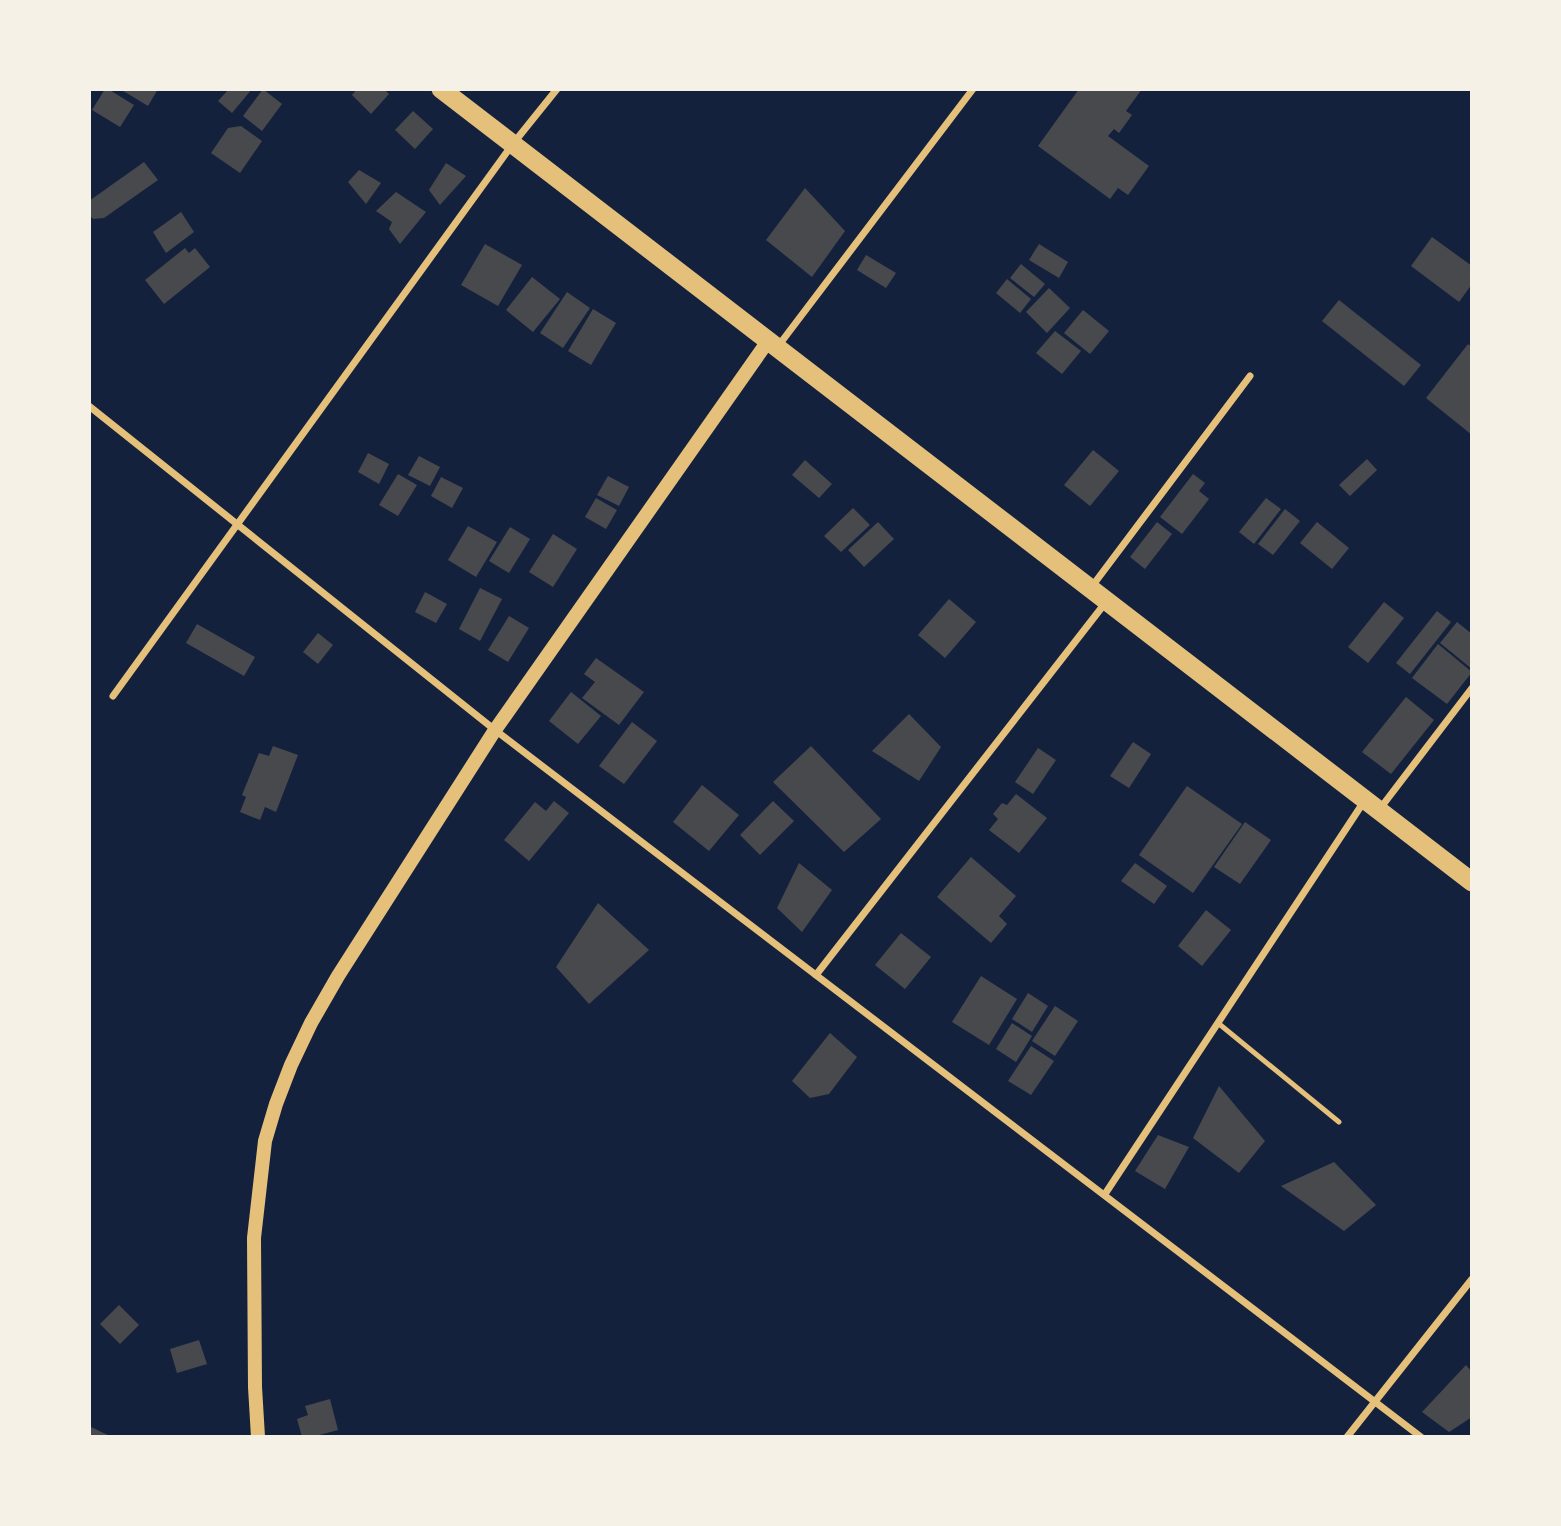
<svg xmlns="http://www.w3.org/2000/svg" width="1561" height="1526" viewBox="0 0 1561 1526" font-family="Quicksand,sans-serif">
	<rect width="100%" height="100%" fill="#14213d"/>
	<!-- building -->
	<g fill="#48494c">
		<path d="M105,89h3l26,16 -14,22 -28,-17z"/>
		<path d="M120,89h38l-10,17z"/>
		<path d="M229,89h23l-20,24 -14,-12z"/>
		<path d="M263,89l19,15 -20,27 -19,-15z"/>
		<path d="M357,89h27l5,5 -18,20 -19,-19z"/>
		<path d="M1079,89h63l-16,22 6,4 -13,18 -5,-4 -6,7 41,30 -21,29 -10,-7 -8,11 -72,-53z"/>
		<path d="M413,111l20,18 -18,20 -20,-19z"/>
		<path d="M241,126l21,15 -22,32 -29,-20 17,-25z"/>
		<path d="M144,162l14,18 -54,38 -11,1 -4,-5v-13z"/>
		<path d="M446,163l20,13 -26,29 -11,-15z"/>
		<path d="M359,170l22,13 -15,21 -18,-22z"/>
		<path d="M805,188l40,43 -33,46 -46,-37z"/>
		<path d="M396,192l30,20 -26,32 -11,-15 3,-7 -16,-11z"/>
		<path d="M181,212l13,20 -28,21 -13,-21z"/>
		<path d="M1432,237l40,29v18l-13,18 -48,-36z"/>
		<path d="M485,244l37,21 -24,41 -37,-21z"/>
		<path d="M1039,244l29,18 -9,16 -30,-18z"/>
		<path d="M185,248l4,5 6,-5 15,19 -46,37 -19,-24z"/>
		<path d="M866,255l30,18 -10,15 -29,-18z"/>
		<path d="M1021,264l24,20 -11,13 -24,-19z"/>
		<path d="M532,277l28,22 -27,33 -27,-22z"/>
		<path d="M1007,279l24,20 -11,14 -24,-20z"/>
		<path d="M1049,288l21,20 -23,25 -21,-21z"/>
		<path d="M567,292l23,16 -27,40 -23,-15z"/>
		<path d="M1339,300l82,65 -17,21 -82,-65z"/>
		<path d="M593,309l23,14 -25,42 -23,-14z"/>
		<path d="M1083,310l26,21 -19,23 -26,-21z"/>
		<path d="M1055,331l26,20 -19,23 -26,-21z"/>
		<path d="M1468,344l4,3v88l-46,-37z"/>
		<path d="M1093,450l26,21 -29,35 -26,-21z"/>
		<path d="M368,453l21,11 -10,20 -21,-12z"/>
		<path d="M419,456l21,11 -10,19 -22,-11z"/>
		<path d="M1367,459l10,11 -27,26 -11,-11z"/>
		<path d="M805,460l27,24 -13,14 -27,-23z"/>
		<path d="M398,474l19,11 -19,31 -19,-11z"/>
		<path d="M1193,474l12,9 -6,8 10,8 -27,35 -22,-17z"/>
		<path d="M608,476l21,11 -10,19 -22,-11z"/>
		<path d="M441,477l22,11 -11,20 -21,-12z"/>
		<path d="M596,498l21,12 -11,19 -21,-12z"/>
		<path d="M1266,498l15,11 -27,35 -15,-12z"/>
		<path d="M853,508l17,17 -29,27 -17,-16z"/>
		<path d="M1285,509l15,12 -27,34 -15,-11z"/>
		<path d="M878,522l16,17 -30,28 -16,-17z"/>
		<path d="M1157,522l15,12 -27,35 -15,-12z"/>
		<path d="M1317,522l32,26 -17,21 -32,-26z"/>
		<path d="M468,526l29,16 -21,35 -28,-17z"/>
		<path d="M510,527l20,12 -21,34 -20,-12z"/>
		<path d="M553,534l24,15 -24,38 -24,-15z"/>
		<path d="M480,588l22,11 -22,42 -21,-12z"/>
		<path d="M425,592l22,12 -11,19 -21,-11z"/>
		<path d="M949,599l27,23 -31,36 -27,-23z"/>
		<path d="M1384,602l20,16 -36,45 -20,-16z"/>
		<path d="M1437,611l14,11 -41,52 -14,-11z"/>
		<path d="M509,616l20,12 -21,34 -20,-12z"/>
		<path d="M1457,622l15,12v35l-32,-26z"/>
		<path d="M197,624l58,33 -11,19 -58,-33z"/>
		<path d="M318,633l15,12 -15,19 -15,-12z"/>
		<path d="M1438,644l34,28 -25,32 -35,-26z"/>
		<path d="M596,658l48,34 -25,33 -37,-27 13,-16 -11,-8z"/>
		<path d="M571,692l30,24 -23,28 -29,-23z"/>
		<path d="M1406,697l28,23 -43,54 -29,-22z"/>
		<path d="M909,714l32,33 -22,34 -47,-30z"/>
		<path d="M632,722l25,19 -33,43 -25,-18z"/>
		<path d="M1133,742l18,12 -22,34 -19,-12z"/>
		<path d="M273,746l25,9 -22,57 -11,-5 -5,13 -20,-8 6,-15 -4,-2 17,-42 10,3z"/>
		<path d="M811,746l70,73 -37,33 -71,-70z"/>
		<path d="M1038,748l18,12 -23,34 -18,-12z"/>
		<path d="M702,785l37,30 -30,36 -36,-29z"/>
		<path d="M1187,786l55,38 -49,69 -54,-38z"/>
		<path d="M1016,794l31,24 -28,35 -30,-23 9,-11 -5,-5 9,-11 5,2z"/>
		<path d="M554,801l15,12 -40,48 -25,-21 31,-38 11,9z"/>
		<path d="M773,801l21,20 -34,34 -20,-20z"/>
		<path d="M1245,822l26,18 -31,44 -26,-17z"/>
		<path d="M971,857l45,39 -17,20 8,8 -16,19 -54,-46z"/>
		<path d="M799,863l33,27 -30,42 -25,-24z"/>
		<path d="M1135,863l32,23 -13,18 -33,-23z"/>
		<path d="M598,903l51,47 -60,54 -33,-37z"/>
		<path d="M1206,910l25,20 -29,36 -24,-20z"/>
		<path d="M901,933l30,24 -26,32 -30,-24z"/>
		<path d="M981,976l36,23 -28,46 -37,-23z"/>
		<path d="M1028,993l20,13 -16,26 -20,-13z"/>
		<path d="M1055,1006l23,15 -23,35 -23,-15z"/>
		<path d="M1012,1023l20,13 -16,26 -20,-13z"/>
		<path d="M830,1033l27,24 -28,37 -19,4 -18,-17z"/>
		<path d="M1031,1046l23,15 -23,34 -23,-14z"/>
		<path d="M1219,1086l46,55 -26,32 -46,-35z"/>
		<path d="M1158,1135l31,12 -24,42 -30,-18z"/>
		<path d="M1334,1162l42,43 -32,26 -63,-45z"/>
		<path d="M119,1305l20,20 -19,19 -20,-20z"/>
		<path d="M199,1340l8,24 -30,9 -7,-24z"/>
		<path d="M1466,1365l6,7v45l-23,15 -27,-20z"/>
		<path d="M330,1399l8,31 -26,7h-10l-5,-18 11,-4 -3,-9z"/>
		<path d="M89,1426l23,11h-23z"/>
	</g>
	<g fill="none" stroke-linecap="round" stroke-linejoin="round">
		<!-- service -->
		<path stroke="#e5c07b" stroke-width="5" d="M1218,1023l121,99"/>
		<!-- minor -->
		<g stroke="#e5c07b" stroke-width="7">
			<path d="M779,345l194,-256"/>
			<path d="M89,406l406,324 926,707"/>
			<path d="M1090,589l160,-213"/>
			<path d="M113,696l399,-551 45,-56"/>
			<path d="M1379,810l93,-122"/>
			<path d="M816,975l290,-373"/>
			<path d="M1105,1194l260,-394"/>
			<path d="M1347,1437l125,-158"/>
		</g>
		<!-- secondary -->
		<path stroke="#e5c07b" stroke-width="14" d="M258,1437l-3,-50 -1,-149 11,-97 11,-37 15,-39 20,-42 27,-47 157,-246 273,-389"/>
		<!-- trunk -->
		<path stroke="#e5c07b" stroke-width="19" d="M441,89l1031,793"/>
	</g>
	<!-- border -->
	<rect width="1561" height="1526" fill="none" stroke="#f6f1e7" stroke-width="182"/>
</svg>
